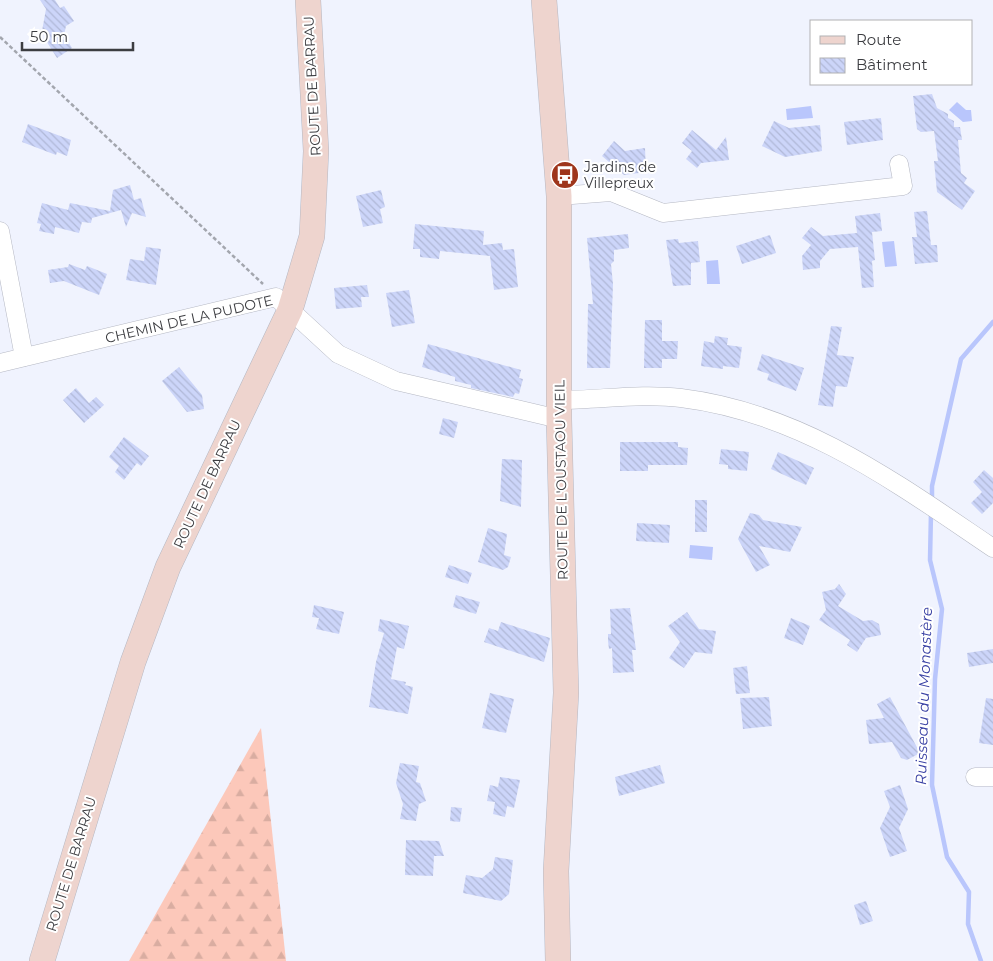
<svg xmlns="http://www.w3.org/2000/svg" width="993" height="961" viewBox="0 0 993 961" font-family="Montserrat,sans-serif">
	<defs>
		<pattern id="forest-firs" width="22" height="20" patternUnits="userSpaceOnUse" patternTransform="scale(1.25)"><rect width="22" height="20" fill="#fcc8ba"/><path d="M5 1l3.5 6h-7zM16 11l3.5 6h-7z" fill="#d9ada1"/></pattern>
		<pattern id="building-back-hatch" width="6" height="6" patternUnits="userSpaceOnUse" patternTransform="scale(1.25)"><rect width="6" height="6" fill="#ccd5f9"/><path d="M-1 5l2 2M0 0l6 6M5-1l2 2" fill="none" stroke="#b0b8d7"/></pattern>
	</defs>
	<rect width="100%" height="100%" fill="#f0f3fe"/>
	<!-- forest -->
	<path fill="url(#forest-firs)" d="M261,728l25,233h-157z"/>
	<!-- water -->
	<g fill="#b9c6fc">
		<path d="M957,102l9,8h5l1,11 -9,1 -14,-12z"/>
		<path d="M811,106l2,12 -26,2 -1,-11z"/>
		<path d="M894,241l3,25 -12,1 -3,-25z"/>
		<path d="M718,260l2,24h-13l-1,-23z"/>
		<path d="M690,545l23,2 -1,13 -23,-2z"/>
	</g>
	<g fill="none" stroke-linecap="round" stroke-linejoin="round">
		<!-- stream -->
		<g stroke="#b9c6fc" stroke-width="4.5">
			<path d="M932,500v-14l29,-127 32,-37"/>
			<path d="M931,512l-1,48 12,49 -7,70 -3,106 15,72 22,35 -1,32 13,37"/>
		</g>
	</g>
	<!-- building -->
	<g fill="url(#building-back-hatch)">
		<path d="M40,0h15l5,8 4,-2 10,15 -8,5 -2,9 8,13 -15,10 -12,-19 1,-7 -4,-1 4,-22z"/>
		<path d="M932,94l5,14 11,6v4l6,3v6h6l2,13h-4l3,33 6,5 -3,5 11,8 -13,19 -25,-18 -3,-31h4l-4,-30 -13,1 -4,-3 -4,-33z"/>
		<path d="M881,118l2,22 -36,5 -3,-23z"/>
		<path d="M774,121l15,7 31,-3 2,26 -37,6 -23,-11z"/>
		<path d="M28,124l43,16 -4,16 -10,-4 -1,3 -34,-13z"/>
		<path d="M692,130l24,20 10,-13 3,23 -28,3 -4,5 -11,-9 6,-8 -10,-8z"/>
		<path d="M614,141l11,10 20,-3 1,24 -22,3 -22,-19z"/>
		<path d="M130,185l4,15 7,-2 5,19 -14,-4 -6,14 -5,-17 -29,8 -1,5 -9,-1 -3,11 -24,-6 -1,7 -15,-3 2,-7 -4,-1 5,-20 26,7 2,-7 40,8 3,-21z"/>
		<path d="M381,190l4,17 -5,2 3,14 -20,4 -7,-31z"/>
		<path d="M927,211l4,34h6l1,17 -23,2 -3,-27h5l-3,-25z"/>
		<path d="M880,213l2,18 -10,1 3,28 -3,1 2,26 -12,1 -4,-41 -28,2 -10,12v7l-17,2 -1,-14 9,-11 -9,-7 9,-11 12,9 34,-3 -2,-17z"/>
		<path d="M415,224l69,7 -1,14 19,-2 1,7 11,-1 4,38 -24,3 -4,-34 -50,-5 -1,8 -19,-2v-8h-7z"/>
		<path d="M628,234l1,14 -15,2v11l-3,3 2,20 -3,84h-23l1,-64h5l-6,-66z"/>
		<path d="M770,235l6,18 -34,11 -6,-18z"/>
		<path d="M678,239l1,4 19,-2 2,21 -9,1v22l-18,1 -7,-46z"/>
		<path d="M146,247l15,2 -5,36 -30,-5 4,-21 14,2z"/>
		<path d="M69,264l16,6 2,-4 20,8 -8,21 -35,-14 -14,2 -2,-13 20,-3z"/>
		<path d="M367,285l2,12h-8l1,10 -26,2 -2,-21z"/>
		<path d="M409,290l6,33 -23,4 -6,-34z"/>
		<path d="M645,320h17v21h16l-1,18h-15v9h-18z"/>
		<path d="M831,326l11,1 -5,28 17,2 -7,30 -11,-1 -3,21 -15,-2z"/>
		<path d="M715,336l13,2 -1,7 15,2 -3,21 -16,-2v3l-22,-3 3,-25 10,2z"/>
		<path d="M428,344l93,26 -2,8 4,1 -4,15 -4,-1 -2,4 -42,-9v-3l-16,-4v-4l-33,-10z"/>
		<path d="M762,354l42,14 -8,23 -29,-11 2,-6 -12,-4z"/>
		<path d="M179,367l23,28 2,14 -17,3 -25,-31z"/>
		<path d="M76,388l13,15 7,-6 8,8 -20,18 -21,-23z"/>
		<path d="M443,418l15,4 -4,16 -15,-4z"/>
		<path d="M124,437l25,19 -8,10 -4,-3 -13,17 -9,-8 4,-6 -10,-9z"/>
		<path d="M620,442h58v5l10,1 -1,17h-39v6h-28z"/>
		<path d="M721,449l28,3 -2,19 -19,-2v-4l-9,-1z"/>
		<path d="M778,452l36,16 -8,17 -35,-16z"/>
		<path d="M502,459l20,1 -1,47 -21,-6z"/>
		<path d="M984,470l9,8v25l-11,11 -11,-11 11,-11 -9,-10z"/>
		<rect x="695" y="500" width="12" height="32"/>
		<path d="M750,513l9,2 4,5 39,7 -12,25 -31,-6 11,19 -14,7 -18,-33z"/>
		<path d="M637,523l33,2 -1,18 -33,-2z"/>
		<path d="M488,528l19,6 -3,21 7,2 -3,10 -5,3 -25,-8z"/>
		<path d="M449,565l23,8 -4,11 -23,-7z"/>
		<path d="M839,584l7,10 -8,12 25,15 9,-1 7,4 2,11 -15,3 -9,14 -10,-7 3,-5 -31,-20 7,-10 -4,-18 13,-3z"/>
		<path d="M456,595l24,7 -4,12 -23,-7z"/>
		<path d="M314,605l30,7 -5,22 -23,-5 3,-11 -7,-1z"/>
		<path d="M630,608l6,42h-4l2,22 -21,1 -1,-25 -3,1 -1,-8v-7h3l-1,-25z"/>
		<path d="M687,612l12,17 17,2 -4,23 -17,-2 -11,16 -15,-10 11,-16 -12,-16z"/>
		<path d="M791,618l19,8 -7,19 -19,-7z"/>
		<path d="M380,619l29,7 -5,23 -7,-2 -6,32 15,3 -1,3 8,2 -5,27 -39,-7 7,-45 8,-29 -6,-2z"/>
		<path d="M501,622l49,16 -6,24 -60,-20 5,-14 9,3z"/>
		<path d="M993,649v14l-24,4 -2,-14z"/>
		<path d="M747,666l3,27 -14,1 -3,-26z"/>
		<path d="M490,693l24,6 -8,34 -24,-5z"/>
		<path d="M769,697l3,29 -29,3 -3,-31z"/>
		<path d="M890,697l30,56 -13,7 -6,-2 -9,-16 -23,2 -3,-24 18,-2 -7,-14z"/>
		<path d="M986,698l7,1v46l-14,-2z"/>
		<path d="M400,763l19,3 -3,16 4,1 6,18 -7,3 -3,17 -16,-2 3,-15 -7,-21z"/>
		<path d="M660,765l5,18 -46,13 -4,-19z"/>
		<path d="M500,777l20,3 -6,28 -7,-2 -2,11 -12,-3 2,-12 -8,-1 3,-16 8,2z"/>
		<path d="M900,785l8,24 -9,19 8,23 -17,6 -10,-29 10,-21 -6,-16z"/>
		<path d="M451,807l11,1 -2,14 -10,-1z"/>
		<path d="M406,840l33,1 5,15h-10l-1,20 -28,-1z"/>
		<path d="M495,857l18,3 -4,34 -8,7 -38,-8 3,-18 16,3 11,-9z"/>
		<path d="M866,901l7,20 -13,4 -6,-20z"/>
	</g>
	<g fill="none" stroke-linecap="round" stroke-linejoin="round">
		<defs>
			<g id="street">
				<path d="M559,196l52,-4 52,21 240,-27 -4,-22"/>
				<path d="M0,231l24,126"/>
				<path d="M0,363l276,-66 62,57 58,27 163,38"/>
				<path d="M560,400c40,0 81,-7 121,-2 121,15 214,84 312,150"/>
				<path d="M975,777h18"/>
			</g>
			<g id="secondary">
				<path d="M544,0l15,196v223l7,274 -10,178 2,90"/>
				<path d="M42,961l91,-299 35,-95 122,-257 22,-74 4,-85 -8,-151"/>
			</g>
		</defs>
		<!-- street casing -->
		<use href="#street" stroke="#b5b8c3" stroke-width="19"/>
		<!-- secondary casing -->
		<use href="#secondary" stroke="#b5b8c3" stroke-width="26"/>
		<!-- path -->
		<path stroke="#a3a6ae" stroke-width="2.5" stroke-dasharray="4 2.5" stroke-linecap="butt" d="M0,37l263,247"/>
		<!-- street -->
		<use href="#street" stroke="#fff" stroke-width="18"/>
		<!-- secondary -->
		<use href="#secondary" stroke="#eed4ce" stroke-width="25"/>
	</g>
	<!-- icons -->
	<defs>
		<symbol id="bus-disc" viewBox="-11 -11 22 22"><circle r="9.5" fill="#9e351b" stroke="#fff"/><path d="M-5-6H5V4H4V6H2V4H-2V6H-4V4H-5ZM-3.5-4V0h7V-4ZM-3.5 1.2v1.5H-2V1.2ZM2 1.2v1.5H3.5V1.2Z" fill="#fff"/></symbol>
	</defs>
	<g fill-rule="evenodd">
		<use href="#bus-disc" x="549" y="159" width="32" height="32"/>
	</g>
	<g text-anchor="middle" stroke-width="4" stroke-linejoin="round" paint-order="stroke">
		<!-- street labels -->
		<g font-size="14" fill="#3c3d41" stroke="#fff">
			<text transform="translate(312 86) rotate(-93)" y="5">ROUTE DE BARRAU</text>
			<text transform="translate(189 319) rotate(-13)" y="5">CHEMIN DE LA PUDOTE</text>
			<text transform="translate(561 480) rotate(-91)" y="5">ROUTE DE L'OUSTAOU VIEIL</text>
			<text transform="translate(207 484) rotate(-65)" y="5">ROUTE DE BARRAU</text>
			<text transform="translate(71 864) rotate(-73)" y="5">ROUTE DE BARRAU</text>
		</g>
		<!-- poi labels -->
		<g font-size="14" fill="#3c3d41" stroke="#fff" text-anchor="start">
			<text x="584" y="172">Jardins de<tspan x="584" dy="16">Villepreux</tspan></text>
		</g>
		<!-- water labels -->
		<g font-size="15" font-style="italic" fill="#3941a4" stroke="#fff">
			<text transform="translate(924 696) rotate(-88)" y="5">Ruisseau du Monastère</text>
		</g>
	</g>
	<!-- legend -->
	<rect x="810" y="20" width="162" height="65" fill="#ffffff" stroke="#b1b1b3"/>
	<rect x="820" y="36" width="25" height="8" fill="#eed4ce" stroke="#b1b1b3"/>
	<text x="856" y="45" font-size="15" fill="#3c3d41">Route</text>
	<rect x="820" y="58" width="25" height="15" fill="url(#building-back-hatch)" stroke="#b1b1b3"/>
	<text x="856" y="70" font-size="15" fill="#3c3d41">Bâtiment</text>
	<!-- scale -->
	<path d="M22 42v8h111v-8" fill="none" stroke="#3c3d41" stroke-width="2.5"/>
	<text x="30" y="42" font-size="15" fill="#3c3d41" stroke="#ffffff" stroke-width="4" paint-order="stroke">50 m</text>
</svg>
